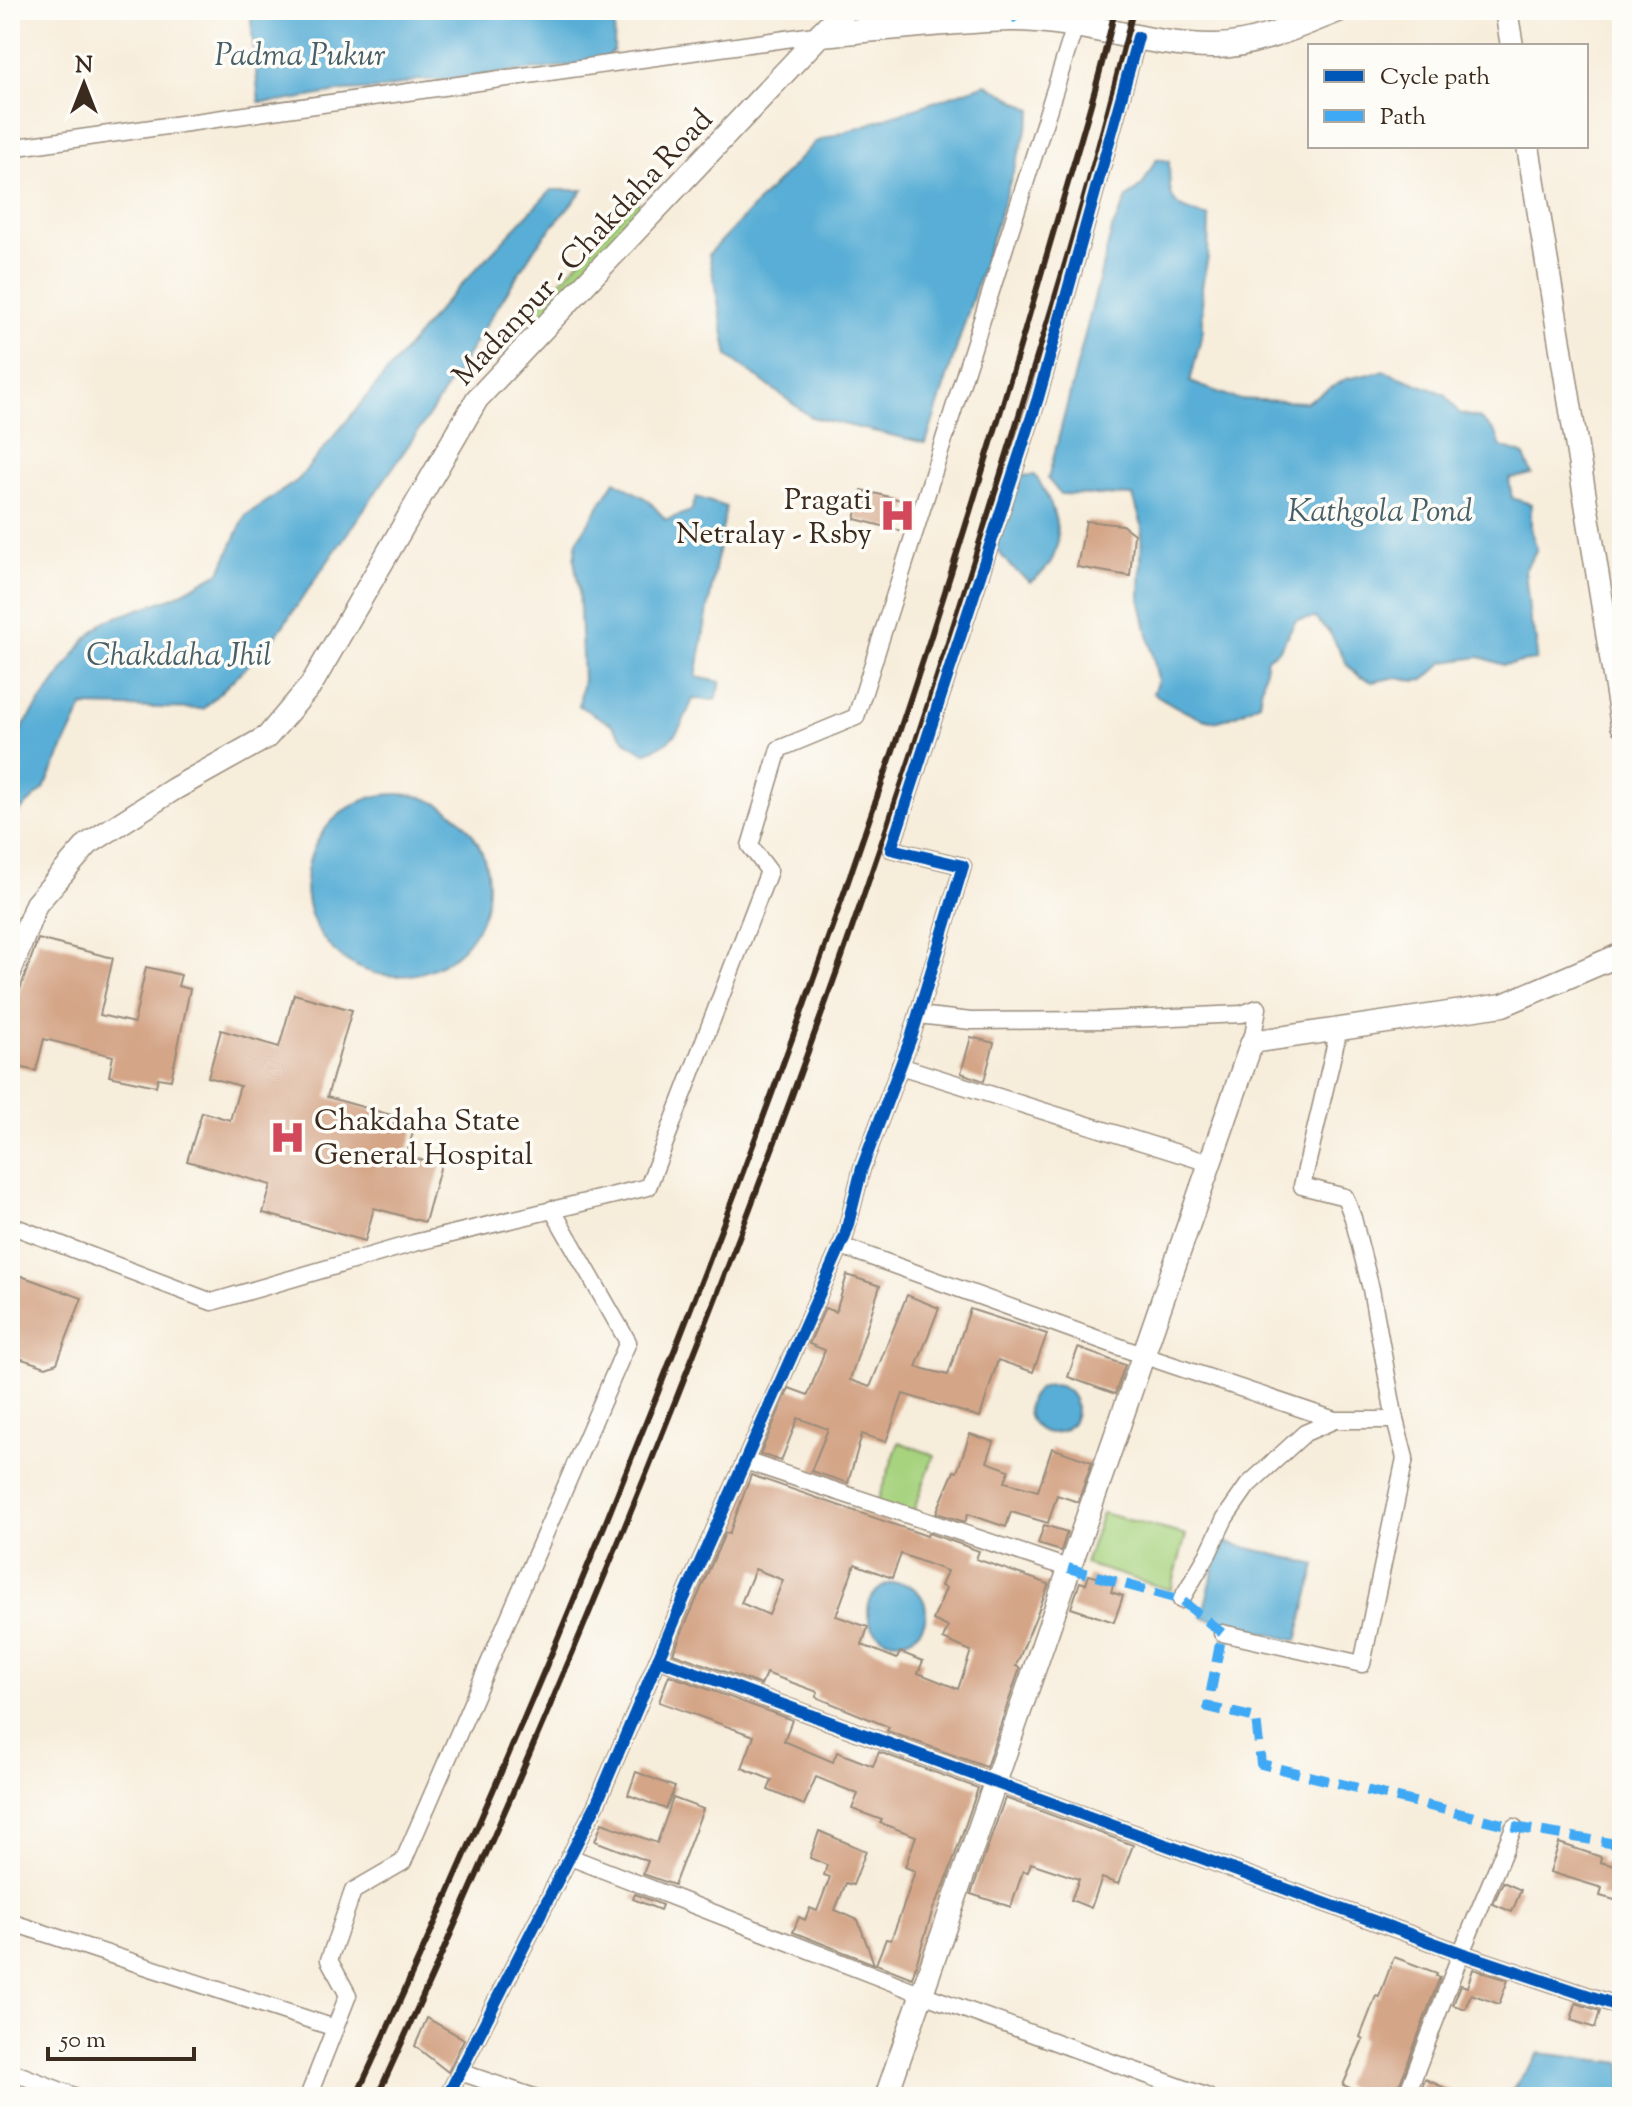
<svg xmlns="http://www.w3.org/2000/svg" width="1632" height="2107" viewBox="0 0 1632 2107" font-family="'Sorts Mill Goudy',serif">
	<rect width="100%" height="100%" fill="#fdfcf7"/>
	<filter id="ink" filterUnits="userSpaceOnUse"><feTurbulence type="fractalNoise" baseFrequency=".0125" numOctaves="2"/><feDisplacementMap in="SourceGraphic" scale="16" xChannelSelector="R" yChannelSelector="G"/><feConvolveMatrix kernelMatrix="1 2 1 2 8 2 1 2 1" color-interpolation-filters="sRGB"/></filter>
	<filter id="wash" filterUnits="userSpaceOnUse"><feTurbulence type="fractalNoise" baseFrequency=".006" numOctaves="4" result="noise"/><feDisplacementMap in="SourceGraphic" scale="32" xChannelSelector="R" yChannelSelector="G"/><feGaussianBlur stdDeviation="1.8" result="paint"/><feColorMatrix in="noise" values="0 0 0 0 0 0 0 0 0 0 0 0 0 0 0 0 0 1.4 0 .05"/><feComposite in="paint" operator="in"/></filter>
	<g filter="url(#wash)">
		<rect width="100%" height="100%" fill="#f7eddb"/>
		<!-- green -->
		<g fill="#a7d37f" stroke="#717e4e" stroke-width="2">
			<path d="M636,199l10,15 -103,108 -12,-9z"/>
			<path d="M899,1442l35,13 -23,63 -35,-13z"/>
			<path d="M1102,1513l84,22 -15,55 -86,-26z"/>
		</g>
		<!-- water -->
		<g fill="#59aed6" stroke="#4a6c7a" stroke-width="2">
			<path d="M250,10h365l-1,40 -12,12 -162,18h-22l-35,9 -39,2 -65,11h-20z"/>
			<path d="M986,84l47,26 -107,333 -115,-26 -83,-61 -19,-102 106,-112z"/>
			<path d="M1156,159l13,2c1,41 -1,45 40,56l-1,40 -6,29 1,44 -13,52 47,17 69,3 40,-23 38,-8 61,23 14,19 20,5 17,15 5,14 22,7 9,20 -23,5 3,19 19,6v26l6,19 -12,21 5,50 7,21 -1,19 -32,5 -24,-8 -36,5 -20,18 -9,1 -17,-4 -26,5 -12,-5 -12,-11 -18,-33 -15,-15 -19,2 -16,29 -13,9 -8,45c-13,7 -26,15 -41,18 -16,3 -51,-20 -65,-28l5,-13 -18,-82 2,-73 -9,-29 -73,-2 -12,-15 64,-250 15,-31 16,-14z"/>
			<path d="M551,190h32l-47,56 -106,168 -159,229 -68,66 -120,-3 -39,83 -34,31v-55l12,-37 63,-88 20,-19 69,-24 46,-25 25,-56 53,-36 147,-178z"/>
			<path d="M1035,475c23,35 38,81 -5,107l-19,-15 -16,-20 23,-71z"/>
			<path d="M615,481l33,19 18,20 25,-9 5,-14 30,10 -30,170 25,5 -5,18 -23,-1c-13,30 -16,42 -48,54l-17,-10 -17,-19 -32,-18 4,-27 -4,-91 -5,-28 3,-19z"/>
			<circle cx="397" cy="885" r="91"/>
			<circle cx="1052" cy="1409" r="24"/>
			<path d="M1221,1541l95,24 -19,76 -95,-24z"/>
			<circle cx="897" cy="1612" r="29"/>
			<path d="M1539,2053l83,10v34h-115z"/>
		</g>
		<g id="blocks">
			<!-- building -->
			<g fill="#d4a587" fill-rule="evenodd">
				<path d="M862,490l47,12 -7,29 -47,-12z"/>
				<path d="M1086,521l36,4 12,9 -4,42 -53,-9z"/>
				<path d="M38,939l75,19 -13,57 34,8 12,-56 35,8 -3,11 12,3 -19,91 -13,-2 -2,8 -47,-10 4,-20 -69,-17 -8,32 -26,-6v-49l5,-22 3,1z"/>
				<path d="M294,994l58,16 -25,87 89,25 -10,34 35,9 -16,57 -51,-14 -9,33 -102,-28 8,-28 -84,-24 15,-49 28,8 10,-34 -32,-9 13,-47 58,17z"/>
				<path d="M971,1037l23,6 -10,38 -23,-8z"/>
				<path d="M10,1272l72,26 -25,65 -11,4 -36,-12z"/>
				<path d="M847,1275l33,11 -30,94 20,7 37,-92 32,13 -23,59 32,8 22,-66 77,25 -14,38 -35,-12 -18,57 -77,-23 -17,48 -24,-8 -14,49 -37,-12 17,-42 -30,-11 -17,43 -21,-7 29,-66 19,7 17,-45 -16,-6 16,-36 11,4z"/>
				<path d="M1078,1348l47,17 -10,29 -47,-17z"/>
				<path d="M970,1434l24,8 -7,20 22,8 -4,12 33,9 14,-43 40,14 -14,40 -21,-7 -9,28 -37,-11 -5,15 -38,-13 -3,8 -29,-9 18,-42 3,1z"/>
				<path d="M751,1475l176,61 1,-3 29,10 22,8 -3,8 73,25 -33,82 4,2 -34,99 -99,-36 2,-4 -73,-30 2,-5 -52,-19 -5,12 -88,-32 52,-120 4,1zM901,1554l46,17 -6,15 5,2 -13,32 15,7 -5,12 28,12 -13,38 -40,-16 5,-12 -23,-9 -3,7 -35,-14 6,-18 -32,-11 19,-52 37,14zM755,1569l28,11 -14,35 -28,-12z"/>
				<path d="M1044,1525l23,7 -6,19 -23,-7z"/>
				<path d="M1089,1575l25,7 -3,10 12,4 -9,26 -43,-14 9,-26 6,2z"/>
				<path d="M669,1675l123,45 -8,21 49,21 4,-10 36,14 6,-14 99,36 -33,96 -12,25 -21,69 -36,-14 10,-25 5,1 15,-41 9,-28 -10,-4 11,-31 -36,-13 2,-3 -30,-11 6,-15 -42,-17 -12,28 -36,-15 4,-10 -30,-12 12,-32 -95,-34z"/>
				<path d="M636,1772l39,15 -9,22 -38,-14z"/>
				<path d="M673,1798l30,11 -29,76 -31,-11 5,-13 -53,-20 7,-18 55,20z"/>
				<path d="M1005,1798l128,47 -15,39 -16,-6 -11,30 -20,-8 8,-21 -48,-16 -3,9 -5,-1 -12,36 -40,-13z"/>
				<path d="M819,1831l47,20 -13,34 -7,-2 -11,27 23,10 16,44 -81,-32 6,-15 6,3 5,-12 7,3 13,-34 -6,-2 3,-10 -17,-7z"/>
				<path d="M1559,1843l42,14 -1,5 22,6v34l-22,-6 2,-8 -52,-16z"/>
				<path d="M1503,1882l18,8 -9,22 -19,-8z"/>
				<path d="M635,1894l27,11 -2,5 -27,-11z"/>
				<path d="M1394,1957l43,16 -1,3 4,1 -45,120h-24l-28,-12 20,-46 -3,-2 16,-41 3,1z"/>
				<path d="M1473,1969l35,11 -9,24 -28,-10 -6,15 -12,-4 8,-20 6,2z"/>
				<path d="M1576,2003l24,8 -5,17 -24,-8z"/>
				<path d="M427,2018l37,21 -16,33 -33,-26z"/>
				<path d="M1425,2079l40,18h-47z"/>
			</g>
		</g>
	</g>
	<g filter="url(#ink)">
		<use href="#blocks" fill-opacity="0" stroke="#998c7c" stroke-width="2"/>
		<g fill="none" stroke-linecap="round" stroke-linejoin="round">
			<defs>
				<g id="street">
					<path d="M10,148l811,-114"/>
					<path d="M918,1015l53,6 134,-1 137,-6 16,-6 -6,34"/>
					<path d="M900,1066l309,97"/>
					<path d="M10,1225l202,77 202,-59 234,-56 121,-316 -19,-25 29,-97 77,-32 220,-694"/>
					<path d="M841,1246l301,109 193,65 -30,13 -57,52 -23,33 -17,36 -27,46"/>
					<path d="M1335,1420h60"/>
					<path d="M745,1461l323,107"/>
					<path d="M1222,1633l140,31 43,-206 -10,-38 -24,-131 -18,-71 -8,-21 -43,-11 37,-157"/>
					<path d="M658,1659l803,294 161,54"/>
					<path d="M570,1857l352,137 286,103"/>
					<path d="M10,1922l325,106"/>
					<path d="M10,2071l67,26"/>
					<path d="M460,2072l74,25"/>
					<path d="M308,2097l40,-102 -19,-35 24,-69 50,-29 225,-520 -76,-133"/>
					<path d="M447,2097l149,-292 86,-202 163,-367 17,-68 50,-133 51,-169 -72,-17 147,-451 100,-361"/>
					<path d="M1406,2097l55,-144 53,-126"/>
				</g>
				<g id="secondary">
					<path d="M1506,10l6,36"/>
					<path d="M1528,146l94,579"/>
					<path d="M10,972l26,-68 52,-60 86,-55 93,-52 44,-52 166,-286 344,-365"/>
					<path d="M886,2097l366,-1055 251,-37 119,-51"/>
				</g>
				<g id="primary">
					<path d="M821,34c63,-5 126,-13 189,-15 70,-1 136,28 206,27 42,-1 83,-21 122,-36"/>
					<path d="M821,34l23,-24"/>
				</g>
			</defs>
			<!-- street casing -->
			<use href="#street" stroke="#998c7c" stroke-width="19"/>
			<!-- secondary casing -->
			<use href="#secondary" stroke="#998c7c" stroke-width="25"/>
			<!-- primary casing -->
			<use href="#primary" stroke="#998c7c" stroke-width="27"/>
			<!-- street -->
			<use href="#street" stroke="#fff" stroke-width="16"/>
			<!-- secondary -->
			<use href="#secondary" stroke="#fff" stroke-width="22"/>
			<!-- primary -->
			<use href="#primary" stroke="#fff" stroke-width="24"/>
			<!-- rail -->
			<g stroke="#3b2a1e" stroke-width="6">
				<path d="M356,2097c220,-476 410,-957 573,-1455 42,-131 82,-263 120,-395 23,-79 48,-157 66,-237"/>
				<path d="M377,2097c236,-514 445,-1041 611,-1582 52,-167 105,-335 145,-505"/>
			</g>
			<!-- quiet -->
			<g stroke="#3fa9f5" stroke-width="10" stroke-dasharray="20 10" stroke-linecap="butt">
				<path d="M1011,19l15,-9"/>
				<path d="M1068,1568l113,32 41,33 -14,74 48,11 5,46 253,63 108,18"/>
			</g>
			<defs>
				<g id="cycleway">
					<path d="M658,1659l803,294 161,54"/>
					<path d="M447,2097l149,-292 86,-202 163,-367 17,-68 50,-133 51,-169 -72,-17 147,-451 100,-361"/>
				</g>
			</defs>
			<!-- cycleway casing -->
			<use href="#cycleway" stroke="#fdfcf7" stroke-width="17"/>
			<!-- cycleway -->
			<use href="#cycleway" stroke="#0057b8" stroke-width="12"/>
		</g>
	</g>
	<!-- icons -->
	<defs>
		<symbol id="hospital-bare" viewBox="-9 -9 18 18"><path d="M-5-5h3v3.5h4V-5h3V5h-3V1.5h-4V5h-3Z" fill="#d1495b" stroke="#fdfcf7" stroke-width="2.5" paint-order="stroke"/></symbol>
	</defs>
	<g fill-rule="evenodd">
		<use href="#hospital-bare" x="872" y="490" width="51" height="51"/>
		<use href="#hospital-bare" x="262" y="1112" width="51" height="51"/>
	</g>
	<g text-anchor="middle" stroke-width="7" stroke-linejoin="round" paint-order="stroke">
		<!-- street labels -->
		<g font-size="30" fill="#3b2a1e" stroke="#fdfcf7">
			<text transform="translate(582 247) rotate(-47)" y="10">Madanpur - Chakdaha Road</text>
		</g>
		<!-- poi labels -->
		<g font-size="30" fill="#3b2a1e" stroke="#fdfcf7" text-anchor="end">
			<text x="872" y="509">Pragati<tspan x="872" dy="34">Netralay - Rsby</tspan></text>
			<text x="314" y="1130" text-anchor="start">Chakdaha State<tspan x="314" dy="34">General Hospital</tspan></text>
		</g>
		<!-- water labels -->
		<g font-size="32" font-style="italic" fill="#475f68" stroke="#fdfcf7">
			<text x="300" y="65">Padma Pukur</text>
			<text x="1380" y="521">Kathgola Pond</text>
			<text x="179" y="665">Chakdaha Jhil</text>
		</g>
	</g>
	<!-- margin -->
	<rect width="1632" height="2107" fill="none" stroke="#fdfcf7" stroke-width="40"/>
	<!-- legend -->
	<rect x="1308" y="44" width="280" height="104" fill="#fdfcf7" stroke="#afa8a0" stroke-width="2"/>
	<rect x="1324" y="70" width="40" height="12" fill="#0057b8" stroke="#afa8a0" stroke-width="2"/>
	<text x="1380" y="84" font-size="24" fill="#3b2a1e">Cycle path</text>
	<rect x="1324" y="110" width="40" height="12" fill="#3fa9f5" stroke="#afa8a0" stroke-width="2"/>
	<text x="1380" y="124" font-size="24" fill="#3b2a1e">Path</text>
	<!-- north arrow -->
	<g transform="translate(84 84)" stroke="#fdfcf7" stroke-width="6" paint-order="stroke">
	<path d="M0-6L14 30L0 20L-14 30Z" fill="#3b2a1e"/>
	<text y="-12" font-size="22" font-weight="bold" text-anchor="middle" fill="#3b2a1e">N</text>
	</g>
	<!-- scale -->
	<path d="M48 2047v12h146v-12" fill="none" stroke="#3b2a1e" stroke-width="4"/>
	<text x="60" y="2047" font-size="24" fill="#3b2a1e" stroke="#fdfcf7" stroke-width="6" paint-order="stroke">50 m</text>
</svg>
